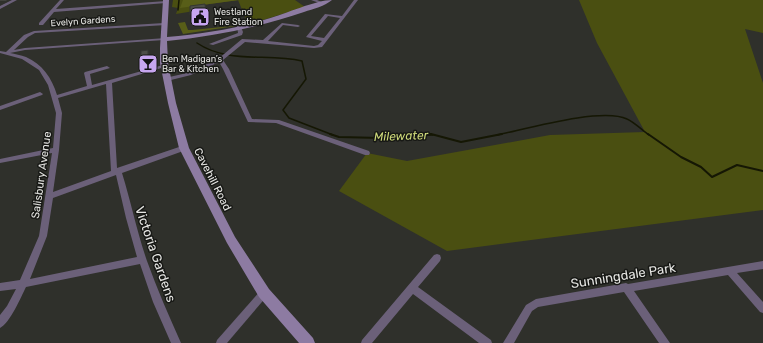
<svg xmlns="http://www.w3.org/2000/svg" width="763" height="343" viewBox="0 0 763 343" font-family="Rubik,sans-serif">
	<rect width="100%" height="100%" fill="#2f302b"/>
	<!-- green -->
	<g fill="#4a4f11">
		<path d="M173,0h122l10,7 -55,17h-2l-10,-24 -43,6 -1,5 -18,3 2,-6 -6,-1z"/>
		<path d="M579,0h184v33l-18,-4 18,54v127l-316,41 -108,-60 28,-38 40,8 143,-26 95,-3 -48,-89z"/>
	</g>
	<!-- forest -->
	<g fill="#585e18">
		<path d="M183,0h56l-59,8z"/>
		<path d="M185,22l3,8h4l50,-5 -59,9 -5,-11z"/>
	</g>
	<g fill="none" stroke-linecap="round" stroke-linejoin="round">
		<!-- stream-far1 -->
		<g stroke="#151704" stroke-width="1.5">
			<path d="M178,10l1,-10"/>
			<path d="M197,43c31,21 70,10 105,18l4,18 -23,31 6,8 44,17"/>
			<path d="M424,135h9"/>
			<path d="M497,135c29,-6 105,-28 130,-16 7,3 15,11 22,16"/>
		</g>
		<!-- stream -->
		<g stroke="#151704" stroke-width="2">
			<path d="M330,134l9,3 42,1 50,-4 30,8 41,-8"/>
			<path d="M648,134l33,23 20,10 11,10 25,-12 26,6"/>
		</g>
		<!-- street -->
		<g fill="#6b6079" fill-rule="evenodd">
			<path d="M12,0h5l-17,9v-3z"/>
			<path d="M60,0h4l-8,9 110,-8 2,1 -2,1 -112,9 -11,13h-4v-2z"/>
			<path d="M311,0h6l7,3 -2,1z"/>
			<path d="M354,0h4l-36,47 -8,1 -69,-6 -22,18 6,9 23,50 27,1 90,31 1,2 -1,2h-4l-89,-32 -28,-1 -25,-53 -4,-7 -28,13 -24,6 -3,-2 1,-1 22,-5 31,-14 24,-20 21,1 19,-17 16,2 2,1 -2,1 -15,-2 -15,16 46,5 4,-1 4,-4 -16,-4 19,-23 17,2zM328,16l12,2 -16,20 -13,-2z"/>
			<path d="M164,23l2,1v1l-131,8 -7,4 -14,13 11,-2 141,-10v2h-2l-139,10 -15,3c5,1 11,2 16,4 16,7 26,21 31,38l30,-9 -3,-13 1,-1 22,-6 3,2 -20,6 2,11 71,-20 2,-1 3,2 -56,17 5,85 65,-22h4l1,2 -1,2 -64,23c9,29 15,59 25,88 10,28 22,55 34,82h-10l-18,-41 -13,-38 -114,23c-5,10 -16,36 -26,41v-13l7,-9 9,-17 -16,2v-8l20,-3 19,-44 13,-83 -52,10v-4l53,-11 3,-35 -8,-28 -9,-15 -17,-11 -22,-6v-2l6,1 18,-17 10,-4zM106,84l5,87 -58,21 6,-42 3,-37 -4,-15zM116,175l10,43 11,39 -107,22 17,-43 6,-38z"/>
			<path d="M237,26l4,1 2,5 -1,3 -29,10 -4,-1 29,-11z"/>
			<path d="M40,92l3,2 -1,1 -42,15v-4z"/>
			<path d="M437,254l3,1 1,3 -1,3 -22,26 73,53 1,3h-13l-66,-49 -41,49h-11l1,-3 72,-85z"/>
			<path d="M763,261v8l-26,4 26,29v11l-3,-1 -32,-37 -94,16 36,52h-11l-35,-51 -86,15 -6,4 -18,32h-11l23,-38 10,-6 90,-16 2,1z"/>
			<path d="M264,289l3,1 2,3 -2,3 -40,47h-11l1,-3 44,-50z"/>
		</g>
		<!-- secondary -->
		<path fill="#8d7ba2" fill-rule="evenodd" d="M163,0h6l-2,37c34,-3 68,-8 100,-18 18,-5 49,-19 65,-19 -7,6 -19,9 -28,12 -44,15 -90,24 -137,29l1,22 8,40 13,45 46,89 34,52 44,49 2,5h-16l-40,-46 -32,-54 -48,-95 -11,-45 -8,-40v-15z"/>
	</g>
	<!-- wall -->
	<path fill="#41423d" d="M0,0h7l-1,1h-6z"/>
	<!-- shaded-wall -->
	<g fill="#353632">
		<path d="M205,4l2,8 1,9 -15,2 -3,-8z"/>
		<path d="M148,50l3,9 1,7 -7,2 -4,-9z"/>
	</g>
	<!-- building -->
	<g fill="#4c4d47" stroke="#353632">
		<path d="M205,4l1,9 -16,2v-9z"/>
		<path d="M148,50v7l-7,2v-8z"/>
	</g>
	<!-- icons -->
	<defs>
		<symbol id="civic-square" viewBox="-11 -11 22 22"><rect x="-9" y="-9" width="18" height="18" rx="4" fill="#c7a6ef" stroke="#171815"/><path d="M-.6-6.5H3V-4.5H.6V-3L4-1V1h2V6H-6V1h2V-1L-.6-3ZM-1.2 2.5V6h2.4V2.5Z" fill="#111"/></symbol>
		<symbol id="bar-square" viewBox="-11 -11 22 22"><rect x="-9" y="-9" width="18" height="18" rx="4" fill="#c7a6ef" stroke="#171815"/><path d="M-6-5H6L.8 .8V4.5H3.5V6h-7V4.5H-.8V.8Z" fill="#111"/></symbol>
	</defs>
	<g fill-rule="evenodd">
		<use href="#civic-square" x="189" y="6" width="22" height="22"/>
		<use href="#bar-square" x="137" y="53" width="22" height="22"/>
	</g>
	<g text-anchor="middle" stroke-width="3" stroke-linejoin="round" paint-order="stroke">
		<!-- far-poi labels -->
		<g font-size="9" fill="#e5e5e2" stroke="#171815" text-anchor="start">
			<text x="214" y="15">Westland<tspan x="214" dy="10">Fire Station</tspan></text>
			<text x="162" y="62">Ben Madigan’s<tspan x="162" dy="10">Bar &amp; Kitchen</tspan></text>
		</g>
		<!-- far-street labels -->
		<g font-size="9" fill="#e5e5e2" stroke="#171815">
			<text transform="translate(83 21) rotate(-4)" y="3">Evelyn Gardens</text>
		</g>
		<!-- street labels -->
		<g font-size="11" fill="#e5e5e2" stroke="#171815">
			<text transform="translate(41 175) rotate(-82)" y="4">Salisbury Avenue</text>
			<text transform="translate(213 179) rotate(63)" y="4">Cavehill Road</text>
		</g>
		<!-- water labels -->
		<g font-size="12" font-style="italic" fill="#cfda7a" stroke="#171815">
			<text transform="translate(401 136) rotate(-2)" y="4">Milewater</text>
		</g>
		<!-- near-street labels -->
		<g font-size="13" fill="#e5e5e2" stroke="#171815">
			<text transform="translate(156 254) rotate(71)" y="5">Victoria Gardens</text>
			<text transform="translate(623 275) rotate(-9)" y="5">Sunningdale Park</text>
		</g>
	</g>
</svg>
